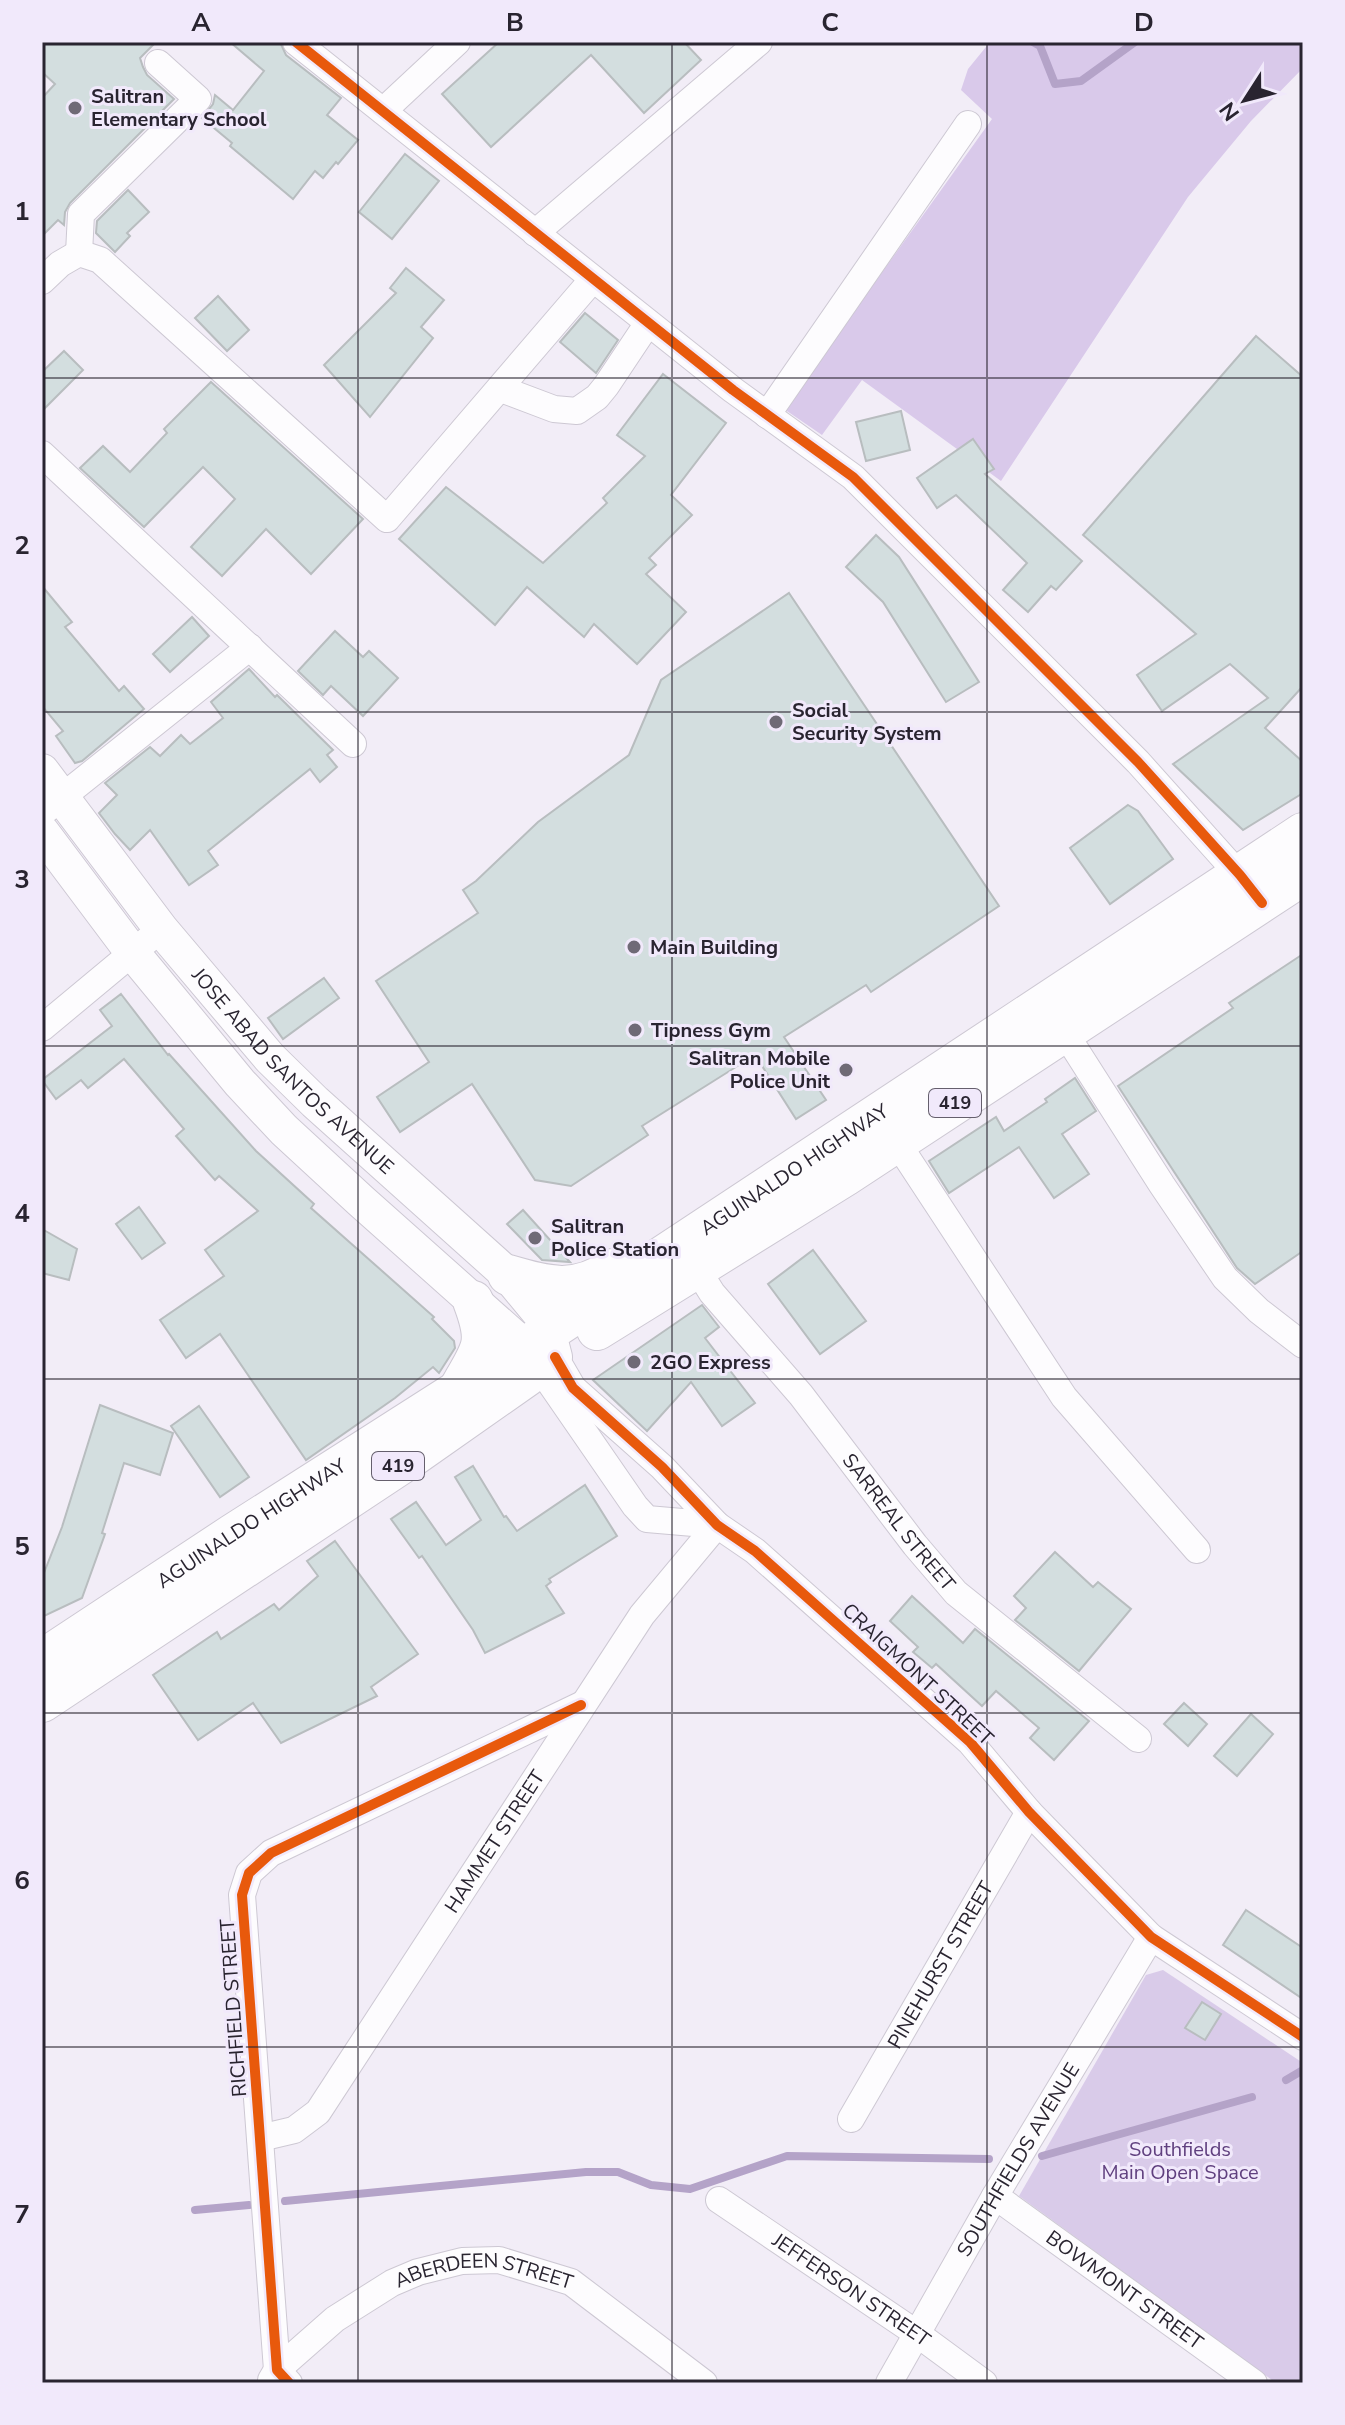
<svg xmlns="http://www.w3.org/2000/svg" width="1345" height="2425" viewBox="0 0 1345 2425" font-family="'Nunito Sans',sans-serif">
	<rect width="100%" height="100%" fill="#f2edf7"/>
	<!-- green -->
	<path fill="#d9cbe9" d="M1163,1970l140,93v320h-27l-257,-187 127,-221z"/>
	<!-- forest -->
	<path fill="#d9c9ea" d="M990,42h313v26l-52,53 -63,76 -187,284 -139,-101 -40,55 -38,-26 208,-290 -31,-29 7,-21z"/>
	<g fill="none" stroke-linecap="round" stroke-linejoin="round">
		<!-- stream -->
		<g stroke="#b4a3c8" stroke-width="8">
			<path d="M1033,42l7,4 15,38 26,-3 54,-39"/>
			<path d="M1286,2080l17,-10"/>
			<path d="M1042,2156l210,-59"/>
			<path d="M285,2201l301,-29h32l33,13 39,4 97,-33 202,3"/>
			<path d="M195,2210l54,-5"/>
		</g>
	</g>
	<!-- building -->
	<g fill="#d3dedf" stroke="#b8bdbf" stroke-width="2">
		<path d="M42,42h114l-16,16 3,9 4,8 27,24 -104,104 -5,9 -1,13 -6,-5 -16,16v-138l13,-14 -13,-12z"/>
		<path d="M230,42h50l6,13 55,43 -14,17 31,25 -20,24 -2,-2 -13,16 -8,-7 -22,28 -63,-53 2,-3 -30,-25 11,-14 2,-9 18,15 31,-39z"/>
		<path d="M499,42h185l17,18 -57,53 -53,-58 -100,92 -49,-53z"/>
		<path d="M405,154l34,27 -47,58 -33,-27z"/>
		<path d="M128,190l21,22 -22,21 3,3 -15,16 -19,-19 1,-12z"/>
		<path d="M406,268l38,32 -23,27 12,11 -63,79 -46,-52 72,-72 -6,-5z"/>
		<path d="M218,296l31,34 -22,21 -32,-33z"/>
		<path d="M585,313l33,27 -22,33 -36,-31z"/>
		<path d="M1256,336l47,41v309l-38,42 38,34v31l-60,37 -70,-66 95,-66 -38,-34 -68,47 -25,-36 59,-41 -113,-99z"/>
		<path d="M64,351l19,19 -41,41v-39z"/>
		<path d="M663,374l63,49 -55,72 21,20 -43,43 7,7 -10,9 40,38 -49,52 -43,-40 -10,13 -57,-50 -32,38 -96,-86 47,-52 97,76 64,-60 -4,-5 42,-42 -28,-21z"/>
		<path d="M211,382l152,137 -52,55 -45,-45 -44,47 -31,-29 44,-48 -32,-32 -59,60 -64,-59 23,-22 27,26 37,-39 -3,-4z"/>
		<path d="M901,411l9,39 -44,11 -10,-39z"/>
		<path d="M973,439l21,30 -9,5 97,87 -26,29 -5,-4 -23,26 -25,-22 24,-27 -71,-68 -19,13 -20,-30z"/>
		<path d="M876,535l23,22 80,125 -33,20 -63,-100 -37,-35z"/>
		<path d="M42,586l30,36 -7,5 54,64 5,-5 20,23 -62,52 -7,2 -19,-27 7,-5 -21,-25z"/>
		<path d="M789,593l210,313 -128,86 -5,-7 -82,52 42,63 -30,19 -41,-64 -113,71 6,9 -77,51 -36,-6 -63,-96 -72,48 -23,-35 52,-35 -53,-81 102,-68 -15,-23 13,-9 62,-59 91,-67 32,-75z"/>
		<path d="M192,617l17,19 -39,36 -17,-18z"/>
		<path d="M335,631l28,26 6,-6 29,27 -35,38 -32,-30 -8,9 -25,-24z"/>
		<path d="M249,669l26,28 2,-2 56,55 -6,5 10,12 -17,15 -10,-13 -102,82 10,14 -29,20 -39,-55 -20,20 -15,-16 -16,-21 18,-18 -12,-12 45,-36 10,9 21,-21 9,9 33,-26 -12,-16z"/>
		<path d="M1128,805l10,6 35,48 -63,45 -40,-56z"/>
		<path d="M1303,954v297l-48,33 -18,-16 -119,-182 115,-78 -4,-5z"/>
		<path d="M324,978l15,20 -56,41 -15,-21z"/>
		<path d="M121,994l47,61 1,-1 87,97 58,53 -3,4 123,109 -2,2 22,22 1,7 -16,25 -6,-6 -38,31 -89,62 -86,-126 -34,24 -26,-38 64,-44 -19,-26 53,-39 -39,-35 -4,4 -39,-44 8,-7 -60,-70 -36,29 -7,-8 -25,19 -14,-19 70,-54 -12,-16z"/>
		<path d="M1075,1078l21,33 -34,23 27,40 -35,24 -35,-51 -70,46 -20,-32 67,-44 8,14 43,-29 -2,-3z"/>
		<path d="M139,1207l26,36 -23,16 -26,-35z"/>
		<path d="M523,1210l47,52 -28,-2 -35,-36z"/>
		<path d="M42,1229l35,20 -8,31 -27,-7z"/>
		<path d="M813,1250l53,71 -46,33 -52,-70z"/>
		<path d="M702,1305l17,22 -14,11 50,65 -33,23 -31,-44 -44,49 -54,-51z"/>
		<path d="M100,1405l73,28 -13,42 -36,-12 -22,70 3,1 -23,64 -40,19v-39l20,-51z"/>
		<path d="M199,1406l50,71 -29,20 -49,-71z"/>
		<path d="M473,1466l31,51 2,-1 11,15 68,-46 32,51 -68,43 2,3 -5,4 18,27 -79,40 -12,-23 -51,-74 -3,2 -28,-39 25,-17 30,43 35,-25 -26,-43z"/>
		<path d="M335,1541l83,113 -47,33 6,9 -96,47 -28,-40 -55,37 -45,-65 64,-43 4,7 53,-35 5,6 39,-34 -11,-15z"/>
		<path d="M1055,1552l38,35 5,-5 33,27 -52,62 -64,-51 11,-12 -12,-12z"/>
		<path d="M912,1596l51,47 12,-14 114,92 -35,39 -24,-22 9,-10 -43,-37 -14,15 -46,-42 -4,4 -19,-16 5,-5 -28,-26z"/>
		<path d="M1184,1703l23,21 -19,22 -24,-22z"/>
		<path d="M1251,1714l22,20 -36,42 -23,-20z"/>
		<path d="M1246,1910l57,38v51l-80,-54z"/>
		<path d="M1202,2002l19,12 -16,26 -20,-12z"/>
	</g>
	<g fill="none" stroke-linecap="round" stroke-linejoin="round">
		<defs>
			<g id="minor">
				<path d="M296,42l437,348 120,87 285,285 111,124"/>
				<path d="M383,111l74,-69"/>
				<path d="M535,233l224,-191"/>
				<path d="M79,253l2,-39 117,-115 -40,-36"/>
				<path d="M42,281l18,-17 19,-11 21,7 287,259 206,-240"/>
				<path d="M501,389l53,20 23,2 20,-14 9,-11 42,-63"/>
				<path d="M767,415l201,-291"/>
				<path d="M42,454l311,290"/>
				<path d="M42,813l208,-166"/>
				<path d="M1056,1019l106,166 63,93 34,33 44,34"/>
				<path d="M42,1028l119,-99"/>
				<path d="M896,1141l168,256 133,153"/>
				<path id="s1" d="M697,1269l15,24 89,102 114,150 41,48 182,146"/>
				<path d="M555,1357l18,31 89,79 55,58 38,26 215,191 59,70 122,125 152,100"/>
				<path d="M546,1377l89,129 12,13 70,6"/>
				<path id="s2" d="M851,2119l178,-307"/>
				<path id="s3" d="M260,2138l34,-8 24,-18 324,-497 75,-90"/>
				<path id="s4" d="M995,2196l259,187"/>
				<path id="s5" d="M719,2200l197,133 68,50"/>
				<path id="s6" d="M271,2380l6,-10 58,-51 57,-36 26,-11 44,-11 37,-1 72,22 133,101"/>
				<path d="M289,2383l-12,-13 -35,-475 7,-22 22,-20 310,-148"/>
				<path id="s7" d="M889,2383l106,-187 156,-259"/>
			</g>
			<g id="major">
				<path id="s8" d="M42,771l119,158 109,129 45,44 193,173 33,40 7,15 7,27"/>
				<path d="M42,832l90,120 108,131 44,47 77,71 164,146 14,20"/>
			</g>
			<g id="highway">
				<path d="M508,1275c41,12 67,19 105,-6"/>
				<path d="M597,1330l248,-154 458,-301"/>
				<path d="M459,1389c22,-40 31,-43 14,-88"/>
				<path id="s9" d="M42,1660l191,-126 268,-171 802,-530"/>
				<path d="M42,1702l371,-246 114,-80"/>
			</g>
		</defs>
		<!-- minor casing -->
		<use href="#minor" stroke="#cdc8d3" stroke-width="28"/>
		<!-- major casing -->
		<use href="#major" stroke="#cdc8d3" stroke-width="36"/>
		<!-- highway casing -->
		<use href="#highway" stroke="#cdc8d3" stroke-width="42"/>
		<!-- minor -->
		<use href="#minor" stroke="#fdfcfe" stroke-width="26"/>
		<!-- major -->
		<use href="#major" stroke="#fdfcfe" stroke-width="34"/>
		<!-- highway -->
		<use href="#highway" stroke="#fdfcfe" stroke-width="40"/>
		<defs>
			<g id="cycleway">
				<path d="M296,42l437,348 120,87 285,285 102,113 22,28"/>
				<path d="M555,1357l18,31 89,79 55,58 38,26 215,191 59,70 122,125 152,100"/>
				<path d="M289,2383l-12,-13 -35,-475 7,-22 22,-20 310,-148"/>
			</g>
		</defs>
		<!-- cycleway casing -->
		<use href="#cycleway" stroke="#f1e9fb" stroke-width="15"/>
		<!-- cycleway -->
		<use href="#cycleway" stroke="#e8590c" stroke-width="10"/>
	</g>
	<!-- grid -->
	<path fill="none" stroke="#292430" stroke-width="2" stroke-opacity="0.55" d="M358,42v2341M672,42v2341M987,42v2341M42,378h1261M42,712h1261M42,1046h1261M42,1379h1261M42,1713h1261M42,2047h1261"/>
	<!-- markers -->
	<g fill="#6f6a76" stroke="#f1e9fb" stroke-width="3">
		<circle cx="75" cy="108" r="8"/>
		<circle cx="776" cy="722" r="8"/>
		<circle cx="634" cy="947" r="8"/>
		<circle cx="635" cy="1030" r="8"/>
		<circle cx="846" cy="1070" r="8"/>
		<circle cx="535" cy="1238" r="8"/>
		<circle cx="634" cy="1362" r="8"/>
	</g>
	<g text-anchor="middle" stroke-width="6" stroke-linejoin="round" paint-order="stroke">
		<!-- shield labels -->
		<g fill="#f1e9fb" stroke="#655f6d" stroke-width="2">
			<rect x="929" y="1089" width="52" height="28" rx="6"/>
			<rect x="372" y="1452" width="52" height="28" rx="6"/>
		</g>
		<g font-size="18" font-weight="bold" fill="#292430">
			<text x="955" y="1109">419</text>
			<text x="398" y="1472">419</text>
		</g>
		<!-- poi labels -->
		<g font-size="20" font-weight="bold" fill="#292430" stroke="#f1e9fb" text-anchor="start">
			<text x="91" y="103">Salitran<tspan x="91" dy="23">Elementary School</tspan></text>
			<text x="792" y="717">Social<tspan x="792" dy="23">Security System</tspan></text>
			<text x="650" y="954">Main Building</text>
			<text x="651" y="1037">Tipness Gym</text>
			<text x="830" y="1065" text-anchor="end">Salitran Mobile<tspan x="830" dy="23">Police Unit</tspan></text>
			<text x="551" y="1233">Salitran<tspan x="551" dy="23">Police Station</tspan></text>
			<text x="650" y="1369">2GO Express</text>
		</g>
		<!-- street labels -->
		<g font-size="20" fill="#292430" stroke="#f1e9fb">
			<text dy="7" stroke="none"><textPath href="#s8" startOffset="392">JOSE ABAD SANTOS AVENUE</textPath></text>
			<text dy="7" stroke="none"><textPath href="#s9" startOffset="898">AGUINALDO HIGHWAY</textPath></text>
			<text dy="7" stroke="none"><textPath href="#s1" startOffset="324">SARREAL STREET</textPath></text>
			<text dy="7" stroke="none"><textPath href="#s9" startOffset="250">AGUINALDO HIGHWAY</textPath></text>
			<text transform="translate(918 1674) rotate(43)" y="7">CRAIGMONT STREET</text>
			<text dy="7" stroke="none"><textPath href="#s3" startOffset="388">HAMMET STREET</textPath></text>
			<text dy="7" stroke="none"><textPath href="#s2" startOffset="178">PINEHURST STREET</textPath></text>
			<text transform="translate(233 2008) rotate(-94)" y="7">RICHFIELD STREET</text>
			<text dy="7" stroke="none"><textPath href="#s7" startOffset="258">SOUTHFIELDS AVENUE</textPath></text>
			<text dy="7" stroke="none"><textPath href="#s6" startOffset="252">ABERDEEN STREET</textPath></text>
			<text dy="7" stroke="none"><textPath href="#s4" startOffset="160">BOWMONT STREET</textPath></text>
			<text dy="7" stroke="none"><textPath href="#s5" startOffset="160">JEFFERSON STREET</textPath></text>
		</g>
		<!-- park labels -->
		<g font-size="20" fill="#60407f" stroke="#f1e9fb">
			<text x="1180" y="2156">Southfields<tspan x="1180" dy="23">Main Open Space</tspan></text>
		</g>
	</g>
	<!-- border -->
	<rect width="1345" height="2425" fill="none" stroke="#f1e9fb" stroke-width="88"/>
	<!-- north arrow -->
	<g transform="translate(1245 100) rotate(234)" stroke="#f1e9fb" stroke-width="6" paint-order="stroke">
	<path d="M0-6L14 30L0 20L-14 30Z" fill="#292430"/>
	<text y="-12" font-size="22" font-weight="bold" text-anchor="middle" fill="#292430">N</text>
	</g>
	<rect x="44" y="44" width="1257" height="2337" fill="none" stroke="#292430" stroke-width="3"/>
	<g font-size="26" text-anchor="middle" font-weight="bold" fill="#292430">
		<text x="201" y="31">A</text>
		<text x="515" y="31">B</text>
		<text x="830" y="31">C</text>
		<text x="1144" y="31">D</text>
		<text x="22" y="220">1</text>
		<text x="22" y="554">2</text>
		<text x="22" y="888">3</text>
		<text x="22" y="1222">4</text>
		<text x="22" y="1555">5</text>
		<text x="22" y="1889">6</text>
		<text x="22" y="2223">7</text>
	</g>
</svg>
